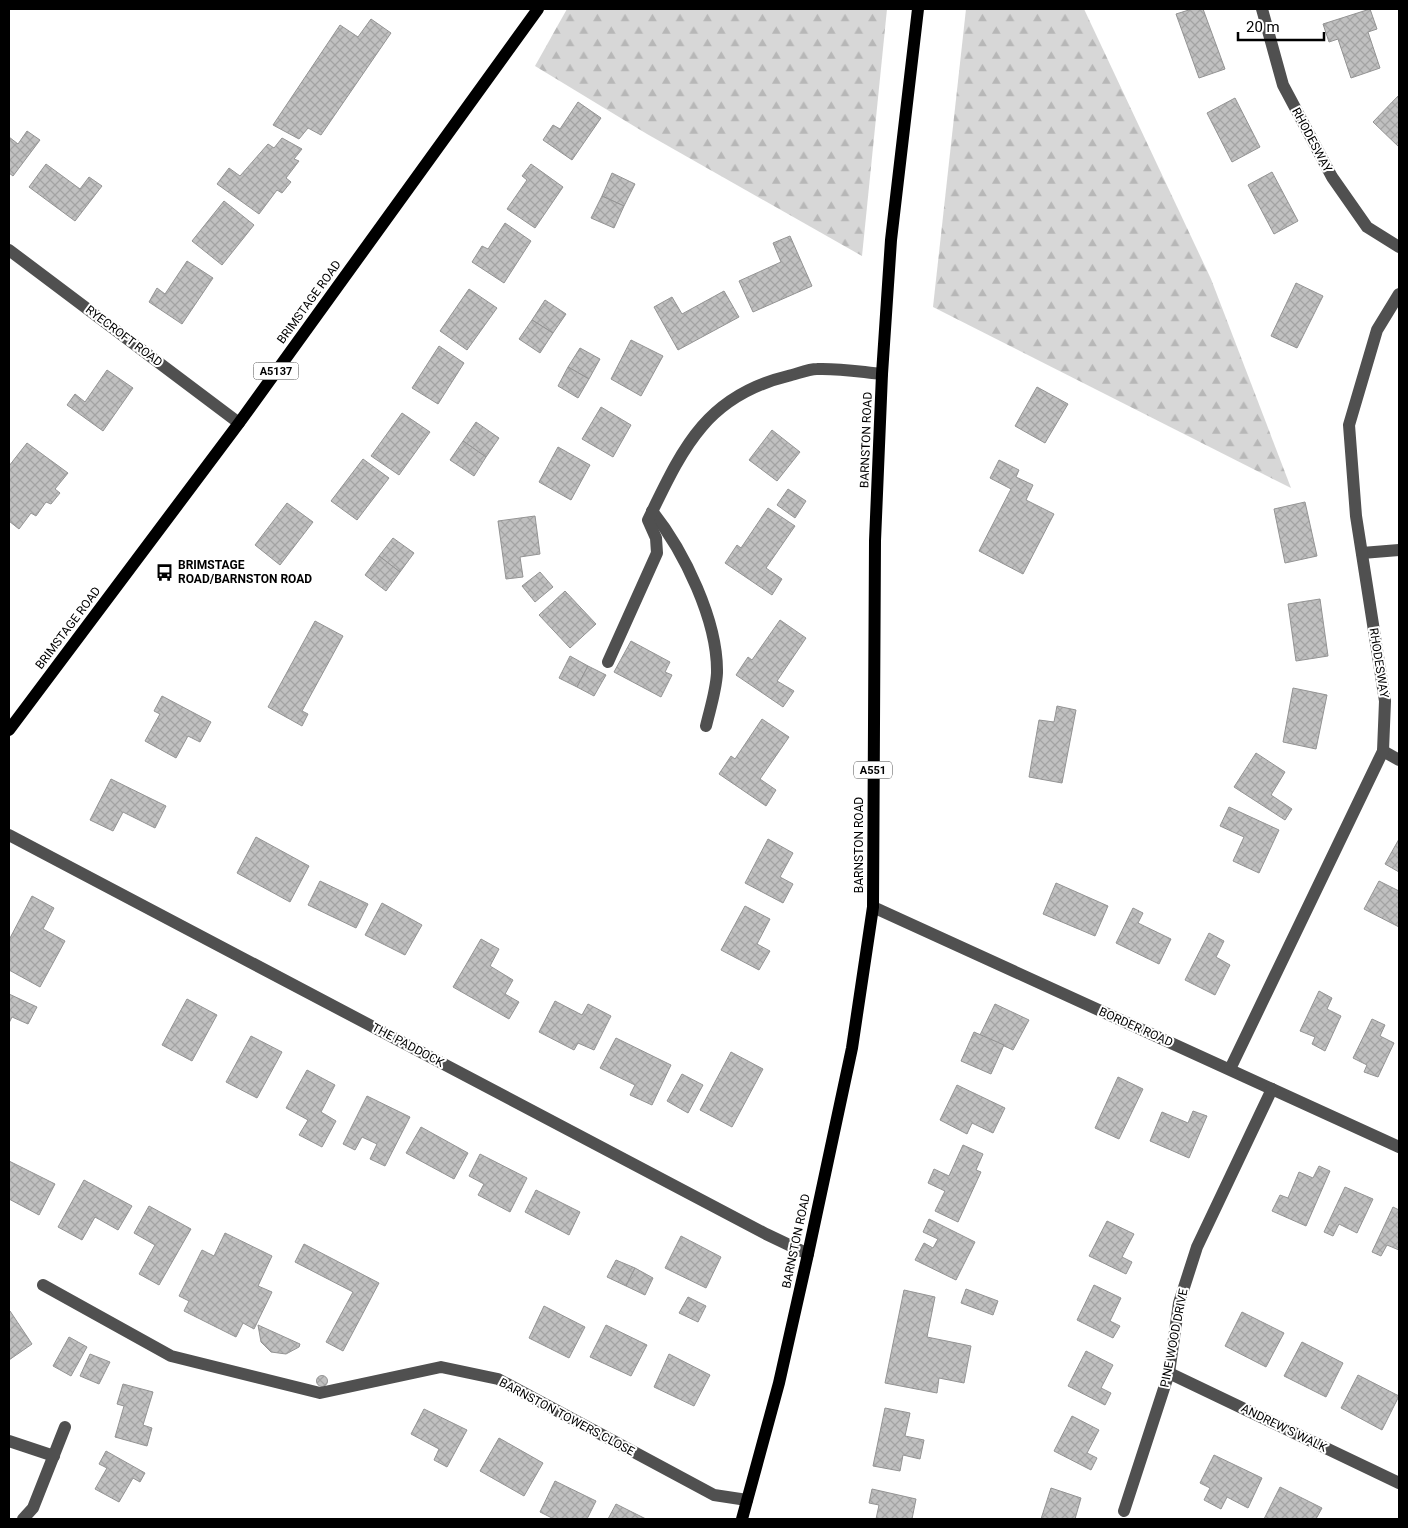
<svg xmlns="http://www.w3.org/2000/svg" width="1408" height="1528" viewBox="0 0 1408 1528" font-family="Roboto,sans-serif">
	<defs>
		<pattern id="forest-firs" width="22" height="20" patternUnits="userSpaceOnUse" patternTransform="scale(1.25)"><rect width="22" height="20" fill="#d7d7d7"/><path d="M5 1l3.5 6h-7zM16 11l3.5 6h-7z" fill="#b7b7b7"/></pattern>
		<pattern id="building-cross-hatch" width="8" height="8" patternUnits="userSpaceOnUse" patternTransform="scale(1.25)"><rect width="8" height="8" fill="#c0c0c0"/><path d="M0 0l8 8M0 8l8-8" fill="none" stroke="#a3a3a3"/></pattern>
	</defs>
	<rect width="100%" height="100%" fill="#fff"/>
	<!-- forest -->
	<g fill="url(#forest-firs)">
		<path d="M567,9h320l-25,247 -215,-122 -112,-68z"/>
		<path d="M966,9h118l127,270 80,209 -358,-181z"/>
	</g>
	<!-- building -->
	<g fill="url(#building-cross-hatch)" stroke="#949494">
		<path d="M1192,9h11l22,60 -26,9 -23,-64z"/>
		<path d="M1370,9l7,20 -9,3 12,36 -29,10 -13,-39 -9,3 -6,-18z"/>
		<path d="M371,19l20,14 -70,102 -13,-7 -9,11 -26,-14 67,-100 18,12z"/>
		<path d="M1399,95v52l-26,-25z"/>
		<path d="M1235,98l25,49 -28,15 -25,-49z"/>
		<path d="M578,102l23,16 -29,42 -29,-20 10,-15 7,4z"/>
		<path d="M27,131l13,9 -27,36 -4,-3v-36l9,7z"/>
		<path d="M282,138l20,11 -8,10 5,2 -13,17 5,4 -9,11 -5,-3 -18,24 -42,-30 12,-16 11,8 28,-32 6,4z"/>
		<path d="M46,164l34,25 9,-12 13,9 -27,35 -46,-34z"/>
		<path d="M531,164l32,23 -28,41 -28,-19 20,-29 -5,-4z"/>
		<path d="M1272,172l26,49 -24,13 -26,-49z"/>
		<path d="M612,173l23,11 -11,22 -22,-10z"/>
		<path d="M602,196l22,10 -10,22 -23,-10z"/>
		<path d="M224,201l30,24 -32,40 -30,-24z"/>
		<path d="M505,223l26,18 -27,42 -32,-21 10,-16 6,3z"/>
		<path d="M790,236l22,50 -59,26 -14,-31 42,-19 -8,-19z"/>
		<path d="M187,261l26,17 -31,46 -33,-22 8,-14 8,6z"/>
		<path d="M1296,283l27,13 -26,52 -26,-12z"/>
		<path d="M469,289l28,19 -30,42 -27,-19z"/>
		<path d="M724,291l15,26 -61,33 -24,-43 18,-10 10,17z"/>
		<path d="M545,300l21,14 -13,19 -21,-13z"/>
		<path d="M532,320l21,13 -13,20 -21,-14z"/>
		<path d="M631,340l32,16 -22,40 -30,-17z"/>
		<path d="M439,346l25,17 -26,41 -26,-16z"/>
		<path d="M580,348l20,11 -11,20 -21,-12z"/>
		<path d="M568,367l21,12 -11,19 -20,-12z"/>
		<path d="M107,370l26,18 -30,43 -36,-26 8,-11 10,8z"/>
		<path d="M1037,387l31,17 -23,39 -30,-17z"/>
		<path d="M601,407l30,18 -18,32 -31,-18z"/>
		<path d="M402,413l28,19 -31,43 -28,-19z"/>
		<path d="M476,422l23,16 -13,19 -23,-16z"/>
		<path d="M772,430l28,22 -23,29 -28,-21z"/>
		<path d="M463,441l23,16 -12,19 -24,-16z"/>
		<path d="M27,443l41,30 -13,16 5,4 -9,11 -5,-2 -10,14 -5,-3 -12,16 -10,-8v-55z"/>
		<path d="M558,447l32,18 -19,35 -32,-18z"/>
		<path d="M363,459l26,19 -32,42 -26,-19z"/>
		<path d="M999,460l20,10 -3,7 17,8 -7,15 28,14 -31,60 -44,-23 32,-62 -21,-11z"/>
		<path d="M788,489l18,12 -11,17 -18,-13z"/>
		<path d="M1305,502l12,54 -32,7 -11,-54z"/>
		<path d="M287,503l26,19 -33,43 -25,-20z"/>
		<path d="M768,508l27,18 -29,42 16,11 -10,16 -47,-32 12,-18 4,3z"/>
		<path d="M535,516l5,38 -20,3 3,20 -17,2 -8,-58z"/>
		<path d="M393,538l21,15 -14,19 -21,-16z"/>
		<path d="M379,556l21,16 -14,19 -21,-16z"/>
		<path d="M540,572l13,15 -18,15 -13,-16z"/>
		<path d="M565,591l31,33 -26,24 -31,-33z"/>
		<path d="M1320,599l8,57 -32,5 -8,-57z"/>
		<path d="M780,620l26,18 -29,43 17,10 -11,16 -47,-32 12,-18 4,3z"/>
		<path d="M315,621l28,15 -41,75 6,3 -6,12 -34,-19z"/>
		<path d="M631,641l39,21 -5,10 7,3 -11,22 -47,-25z"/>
		<path d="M570,656l18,10 -11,21 -18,-9z"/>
		<path d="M588,666l18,9 -12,21 -17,-9z"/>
		<path d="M1293,688l34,7 -11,54 -33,-7z"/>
		<path d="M162,696l49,26 -11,20 -12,-6 -12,22 -31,-17 15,-27 -6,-3z"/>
		<path d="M1057,706l19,4 -14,73 -33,-6 10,-57 15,2z"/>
		<path d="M762,719l27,18 -29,42 16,11 -10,16 -47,-32 12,-18 4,3z"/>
		<path d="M1256,753l29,19 -14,23 21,14 -7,11 -51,-33z"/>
		<path d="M111,779l55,27 -11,22 -32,-16 -10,19 -23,-11z"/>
		<path d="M1229,807l50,23 -20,43 -26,-12 11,-24 -24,-11z"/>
		<path d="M256,837l53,29 -19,36 -53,-29z"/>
		<path d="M768,839l25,14 -13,24 13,7 -10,19 -38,-20z"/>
		<path d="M1399,839v33l-14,-8z"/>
		<path d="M320,881l48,23 -12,24 -48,-23z"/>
		<path d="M1379,881l20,10v36l-35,-18z"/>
		<path d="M1056,883l52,23 -13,30 -52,-22z"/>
		<path d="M32,896l22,12 -11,21 22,12 -25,46 -31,-17v-30z"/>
		<path d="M382,903l40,22 -17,30 -40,-20z"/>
		<path d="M745,906l25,13 -13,25 13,7 -11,19 -38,-20z"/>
		<path d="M1133,908l10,5 -5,10 33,16 -12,25 -43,-21z"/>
		<path d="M1209,933l15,8 -8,16 14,8 -15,30 -30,-15z"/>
		<path d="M481,939l18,10 -9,17 23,14 -8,14 14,8 -10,17 -56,-32z"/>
		<path d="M1319,991l13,7 -5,11 14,7 -16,35 -13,-7 3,-7 -15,-6z"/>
		<path d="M9,994l28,13 -9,17 -16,-7 -3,6z"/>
		<path d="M187,999l30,16 -25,46 -30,-16z"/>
		<path d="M555,1001l27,14 6,-11 23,12 -17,34 -16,-7 -4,7 -35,-18z"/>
		<path d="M995,1004l34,16 -16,30 -33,-15z"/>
		<path d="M1372,1019l13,6 -5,11 14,7 -16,34 -14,-5 3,-7 -14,-7z"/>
		<path d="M974,1032l30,13 -13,29 -30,-13z"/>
		<path d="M251,1036l31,16 -25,46 -31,-16z"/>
		<path d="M616,1038l55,27 -19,40 -22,-10 5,-10 -35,-17z"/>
		<path d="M731,1052l32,17 -31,58 -32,-17z"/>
		<path d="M307,1070l28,15 -14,27 15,9 -14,26 -23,-12 9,-15 -22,-12z"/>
		<path d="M682,1074l21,11 -15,28 -21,-12z"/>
		<path d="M1118,1077l25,12 -24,50 -24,-11z"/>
		<path d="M957,1085l48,23 -12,25 -21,-10 -5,11 -27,-14z"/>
		<path d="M367,1096l43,21 -25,49 -15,-7 7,-15 -15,-7 -7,13 -12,-6z"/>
		<path d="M1193,1111l14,5 -18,42 -39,-17 12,-29 26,11z"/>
		<path d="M421,1127l47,26 -14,26 -48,-26z"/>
		<path d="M963,1145l20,9 -7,16 5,2 -23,50 -23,-11 10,-20 -17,-8 6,-14 15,7z"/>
		<path d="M480,1154l47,24 -17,34 -32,-17 6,-11 -15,-8z"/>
		<path d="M9,1161l46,23 -16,31 -30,-16z"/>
		<path d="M1319,1166l11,5 -24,55 -34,-15 8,-16 8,3 11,-26 14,6z"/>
		<path d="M84,1180l48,26 -14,24 -23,-13 -13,23 -24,-13z"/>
		<path d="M1345,1187l28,12 -16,34 -18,-9 -6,12 -9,-4z"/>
		<path d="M536,1190l44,22 -11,23 -44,-23z"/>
		<path d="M149,1206l42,23 -32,56 -20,-11 16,-29 -21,-12z"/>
		<path d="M1393,1207l6,3v40l-12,-5 -6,11 -9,-4z"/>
		<path d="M929,1219l46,23 -19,38 -41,-20 9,-17 9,5 5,-9 -15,-7z"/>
		<path d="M1107,1221l27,13 -12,23 10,5 -6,12 -37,-18z"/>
		<path d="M225,1233l47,23 -14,30 14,6 -18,37 -11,-6 -7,14 -52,-26 5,-10 -10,-5 23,-46 12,6z"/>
		<path d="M681,1236l40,21 -15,31 -41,-20z"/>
		<path d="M304,1244l75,39 -36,68 -17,-9 27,-50 -58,-30z"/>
		<path d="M616,1260l19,8 -9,18 -19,-9z"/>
		<path d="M635,1268l18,10 -8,17 -19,-9z"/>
		<path d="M1094,1285l27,13 -11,23 10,5 -7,12 -36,-18z"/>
		<path d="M966,1289l32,12 -5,14 -32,-12z"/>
		<path d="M904,1290l31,7 -8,40 44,9 -7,37 -25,-5 -2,15 -52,-10z"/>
		<path d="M688,1297l18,9 -8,16 -19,-9z"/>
		<path d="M544,1306l41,21 -16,31 -40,-20z"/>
		<path d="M10,1311l22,33 -23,16v-48z"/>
		<path d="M1242,1312l42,21 -18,34 -41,-21z"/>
		<path d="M258,1325l42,19 -1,3 -13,7 -15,-2 -10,-10z"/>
		<path d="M606,1325l41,20 -16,31 -41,-19z"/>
		<path d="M69,1337l18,10 -16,29 -18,-10z"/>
		<path d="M1302,1342l41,21 -17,34 -42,-21z"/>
		<path d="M1086,1351l27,14 -12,23 10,5 -6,12 -37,-19z"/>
		<path d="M90,1354l20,8 -11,22 -19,-8z"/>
		<path d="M669,1354l41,21 -16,31 -40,-19z"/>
		<path d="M1358,1375l41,21 -17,34 -41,-22z"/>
		<circle cx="322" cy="1381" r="5.5"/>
		<path d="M123,1384l30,8 -10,33 9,3 -5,18 -32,-9 9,-31 -7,-2z"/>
		<path d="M885,1408l25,5 -5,23 19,4 -4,19 -17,-4 -3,16 -27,-5z"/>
		<path d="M424,1409l43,21 -20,37 -13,-7 5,-11 -28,-15z"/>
		<path d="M1072,1416l27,14 -12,23 10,5 -6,12 -37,-19z"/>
		<path d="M499,1438l44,25 -19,33 -44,-25z"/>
		<path d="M106,1451l39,22 -5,9 -7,-4 -14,24 -24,-13 12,-21 -8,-4z"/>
		<path d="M1214,1455l48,23 -14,30 -21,-11 -6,12 -17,-9 6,-12 -10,-5z"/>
		<path d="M555,1481l41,20 -9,18h-33l-14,-7z"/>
		<path d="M1280,1487l42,21 -6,11h-52z"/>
		<path d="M1051,1488l30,10 -6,21h-34z"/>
		<path d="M872,1489l44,10 -4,20h-36l3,-14 -10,-2z"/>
		<path d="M616,1504l30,15h-38z"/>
	</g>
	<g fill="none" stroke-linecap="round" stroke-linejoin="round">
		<!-- minor -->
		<g stroke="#505050" stroke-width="12">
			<path d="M1262,9l21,76 49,92 35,50 32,20"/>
			<path d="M9,250l230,173"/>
			<path d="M652,511c32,40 66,110 65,162 -1,18 -7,36 -11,53"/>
			<path d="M1362,553l37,-3"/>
			<path d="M608,662l49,-109 -1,-15 -8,-18c34,-70 57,-124 140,-144 9,-2 20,-7 29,-7 21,-1 44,3 65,5"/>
			<path d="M1383,751l16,9"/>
			<path d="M9,835l757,399 42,20"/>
			<path d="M873,907l526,240"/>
			<path d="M1230,1069l153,-318 2,-50 -29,-185 -7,-91 28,-95 22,-36"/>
			<path d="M43,1285l128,71 149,37 121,-26 57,12 216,116 33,5"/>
			<path d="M1169,1373l230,110"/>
			<path d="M9,1441l45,15"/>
			<path d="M1124,1511l45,-138 10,-70 18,-56 75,-158"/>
			<path d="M23,1519l10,-11 32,-81"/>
		</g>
		<!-- major -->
		<g stroke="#000" stroke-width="12">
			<path d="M9,730l230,-307 299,-414"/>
			<path d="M742,1519l37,-136 29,-129 44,-206 21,-141 2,-366 7,-167 9,-134 27,-231"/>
		</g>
	</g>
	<!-- icons -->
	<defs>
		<symbol id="bus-bare" viewBox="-9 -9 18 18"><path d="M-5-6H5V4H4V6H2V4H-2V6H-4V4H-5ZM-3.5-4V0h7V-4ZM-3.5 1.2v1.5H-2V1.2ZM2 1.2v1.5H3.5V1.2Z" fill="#000" stroke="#fff" stroke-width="2.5" paint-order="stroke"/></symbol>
	</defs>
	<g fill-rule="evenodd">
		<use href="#bus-bare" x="152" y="560" width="25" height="25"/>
	</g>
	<g text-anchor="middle" stroke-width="4" stroke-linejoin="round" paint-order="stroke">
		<!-- shield labels -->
		<g fill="#fff" stroke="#4c4c4c" stroke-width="1">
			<rect x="253.5" y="362.5" width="45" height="17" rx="4"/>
			<rect x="854" y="761.5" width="38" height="17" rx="4"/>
		</g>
		<g font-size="11" font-weight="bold" fill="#000">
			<text x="276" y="375">A5137</text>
			<text x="873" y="774">A551</text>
		</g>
		<!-- street labels -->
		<g font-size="12" fill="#000" stroke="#fff">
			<text transform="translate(1312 140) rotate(62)" y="4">RHODESWAY</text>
			<text transform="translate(309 302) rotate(-54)" y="4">BRIMSTAGE ROAD</text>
			<text transform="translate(124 336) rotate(37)" y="4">RYECROFT ROAD</text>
			<text transform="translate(866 440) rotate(-88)" y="4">BARNSTON ROAD</text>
			<text transform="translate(68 628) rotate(-53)" y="4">BRIMSTAGE ROAD</text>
			<text transform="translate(1379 663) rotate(81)" y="4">RHODESWAY</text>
			<text transform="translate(859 845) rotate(-90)" y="4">BARNSTON ROAD</text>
			<text transform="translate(1136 1027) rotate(24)" y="4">BORDER ROAD</text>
			<text transform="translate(408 1045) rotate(28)" y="4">THE PADDOCK</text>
			<text transform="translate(796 1241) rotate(-78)" y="4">BARNSTON ROAD</text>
			<text transform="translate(1174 1338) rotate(-79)" y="4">PINE WOOD DRIVE</text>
			<text transform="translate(567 1417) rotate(28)" y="4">BARNSTON TOWERS CLOSE</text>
			<text transform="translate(1284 1428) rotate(26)" y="4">ANDREW'S WALK</text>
		</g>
		<!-- poi labels -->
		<g font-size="12" font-weight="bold" fill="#000" stroke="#fff" text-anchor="start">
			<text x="178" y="569">BRIMSTAGE<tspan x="178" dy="14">ROAD/BARNSTON ROAD</tspan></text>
		</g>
	</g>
	<!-- border -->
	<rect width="1408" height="1528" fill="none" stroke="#000000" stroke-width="20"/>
	<!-- scale -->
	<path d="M1238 32v8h86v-8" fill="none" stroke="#000000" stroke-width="2.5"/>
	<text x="1246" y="32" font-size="15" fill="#000000" stroke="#ffffff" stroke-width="4" paint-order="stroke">20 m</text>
</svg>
